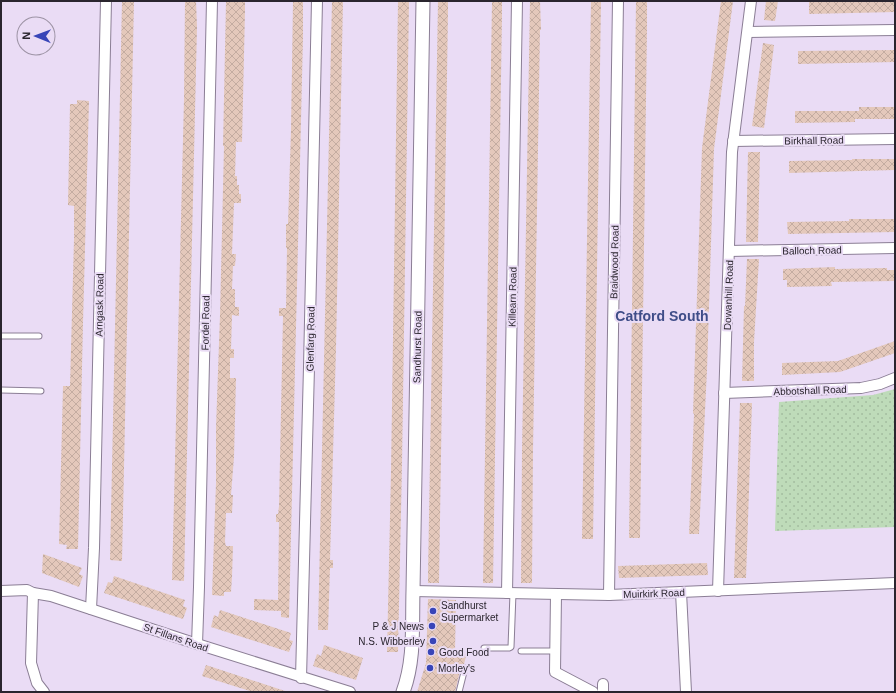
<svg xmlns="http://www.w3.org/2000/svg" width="896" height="693" viewBox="0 0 896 693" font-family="Arial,sans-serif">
	<defs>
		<pattern id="grass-dots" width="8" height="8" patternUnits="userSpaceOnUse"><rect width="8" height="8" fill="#bedbb9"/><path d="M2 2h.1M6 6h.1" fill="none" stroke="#a3bc9f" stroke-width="1.8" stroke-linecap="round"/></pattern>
		<pattern id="building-cross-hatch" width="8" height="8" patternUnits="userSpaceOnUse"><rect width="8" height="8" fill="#e4c8bb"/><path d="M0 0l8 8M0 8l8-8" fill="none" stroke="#c4aca1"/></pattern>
	</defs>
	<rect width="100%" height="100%" fill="#eadcf5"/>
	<!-- grass -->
	<path fill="url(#grass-dots)" d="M895,389v138l-120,4 4,-129 94,-7z"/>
	<!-- building -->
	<g fill="url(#building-cross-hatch)">
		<path d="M122,1h12l-12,560 -12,-1z"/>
		<path d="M185,1h11l1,26 -13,554 -12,-1 12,-481z"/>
		<path d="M226,1h19v10l-3,131h-6l-1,34h2v9h2v9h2v9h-7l-2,51h4l-1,12h-2l-1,23h3v18h4v9l-7,-1 -1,34h3v9h-4v20h6l-2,79 -3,38h2l-1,18h-6l-1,29 1,4h7l-1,31 -1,15h-7v4l-12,-1 4,-112v-56l4,-112 4,-169h-1z"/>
		<path d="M293,1h10v36l-14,581 -8,-1v-6l-27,-1v-11l24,1 1,-78h-3v-8h2l1,-8 4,-190h-4v-8h7l1,-60h-1v-24h2l3,-94z"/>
		<path d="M332,1h11l-7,347 -6,212h3v8h-3l-2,62h-10z"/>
		<path d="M398,1h11l-7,464 -4,187h-11l4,-180z"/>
		<path d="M438,1h10v11l-9,571h-11v-8z"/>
		<path d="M492,1h10v15l-9,567h-10z"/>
		<path d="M530,1h10l1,29h-1l-7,420 -1,133h-11l1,-133z"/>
		<path d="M591,1h10l-8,538h-11z"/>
		<path d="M636,1h11v26l-7,511h-11z"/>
		<path d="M721,1h12l-19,148 -7,221 -8,164h-10l5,-120 -1,-1 9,-265z"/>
		<path d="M766,1h12l-3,20 -11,-1z"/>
		<path d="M809,1h86v11l-86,2z"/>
		<path d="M763,43l11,2 -10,83 -12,-2z"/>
		<path d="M895,50v12l-97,2v-13z"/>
		<path d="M77,100l12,1 -6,222 -5,226h-12l1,-4 -8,-1 4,-158h7l4,-147v-33l-6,-1 2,-101h7z"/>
		<path d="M859,107h36v12h-40v3l-60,1v-12h64z"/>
		<path d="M748,152h12l-2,90h-12z"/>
		<path d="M852,159h43v11l-106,3v-12l63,-1z"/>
		<path d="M849,219h46v13l-107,2 -1,-12 62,-1z"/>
		<path d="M747,259h12l-5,83v39h-12l2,-75h1z"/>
		<path d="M835,267v2l52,-1v2h8v11l-64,1 1,4 -45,1v-7h-4v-11z"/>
		<path d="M895,341v12l-55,19 -58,3v-12l56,-2z"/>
		<path d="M740,403h12l-6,175h-12z"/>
		<path d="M43,554l39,14 -3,6 4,2 -4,11 -37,-14z"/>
		<path d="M707,563l1,12 -89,3 -1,-12z"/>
		<path d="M114,576l71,24 -2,6 4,2 -4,11 -79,-26 4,-11 4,1z"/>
		<path d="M428,599l28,1 -1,51 12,2 -3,11 -3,3 -6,25h-38l9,-29z"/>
		<path d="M220,610l71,23 -2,7 4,1 -4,11 -78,-25 3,-12 4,2z"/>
		<path d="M324,645l39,13 -7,22 -43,-14 4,-12 4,2z"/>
		<path d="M206,665l79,26v1h-32l-51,-16z"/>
	</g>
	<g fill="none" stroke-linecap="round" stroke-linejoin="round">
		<defs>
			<g id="service">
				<path d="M1,336h38"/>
				<path d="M1,390l40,1"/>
				<path d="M484,648h25l2,-1 2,-54"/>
				<path d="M521,651h34"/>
				<path d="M459,692l6,-24"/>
			</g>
			<g id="minor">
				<path d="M748,32l147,-2"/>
				<path d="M733,141l162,-2"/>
				<path d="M729,251l166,-3"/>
				<path d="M724,393l137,-5 19,-4 15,-6"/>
				<path d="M1,591l26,-1 6,3 18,3 146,48 153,48"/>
				<path d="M413,591l196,4 286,-12"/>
				<path d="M718,591l14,-439 19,-151"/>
				<path d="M681,592l5,100"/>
				<path d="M33,593l-2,70 6,20 7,9"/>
				<path d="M507,593l10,-592"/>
				<path d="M556,594l-1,78 38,20"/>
				<path d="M609,595l9,-594"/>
				<path d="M91,609l3,-61 12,-547"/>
				<path d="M197,644l2,-57 13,-586"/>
				<path d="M301,678l8,-311 8,-366"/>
				<path d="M603,684v8"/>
			</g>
			<path id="tertiary" d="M403,692c12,-32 9,-67 10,-101l10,-590"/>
		</defs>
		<!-- service casing -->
		<use href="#service" stroke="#8b7e95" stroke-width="7"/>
		<!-- minor casing -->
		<use href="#minor" stroke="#8b7e95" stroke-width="12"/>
		<!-- tertiary casing -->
		<use href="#tertiary" stroke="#8b7e95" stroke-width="15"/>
		<!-- service -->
		<use href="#service" stroke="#fff" stroke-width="5"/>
		<!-- minor -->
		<use href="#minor" stroke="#fff" stroke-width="10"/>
		<!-- tertiary -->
		<use href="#tertiary" stroke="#fff" stroke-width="13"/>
	</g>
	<!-- markers -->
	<g fill="#3845b8" stroke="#eadcf5" stroke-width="1.5">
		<circle cx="433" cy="611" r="4"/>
		<circle cx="432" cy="626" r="4"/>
		<circle cx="433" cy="641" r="4"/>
		<circle cx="431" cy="652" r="4"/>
		<circle cx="430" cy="668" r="4"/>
	</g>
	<g text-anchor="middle" stroke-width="4" stroke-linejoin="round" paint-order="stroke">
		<!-- street labels -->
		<g font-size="10" fill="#2a252e" stroke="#eadcf5">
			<text transform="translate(814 140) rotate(-1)" y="4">Birkhall Road</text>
			<text transform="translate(812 250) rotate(-1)" y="4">Balloch Road</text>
			<text transform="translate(614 262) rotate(-89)" y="4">Braidwood Road</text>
			<text transform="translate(728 295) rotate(-88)" y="4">Dowanhill Road</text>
			<text transform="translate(512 297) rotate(-89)" y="4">Killearn Road</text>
			<text transform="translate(99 305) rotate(-89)" y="4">Arngask Road</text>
			<text transform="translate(205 323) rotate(-89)" y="4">Fordel Road</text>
			<text transform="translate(310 339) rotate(-89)" y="4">Glenfarg Road</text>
			<text transform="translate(417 347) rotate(-89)" y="4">Sandhurst Road</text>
			<text transform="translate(810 390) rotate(-2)" y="4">Abbotshall Road</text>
			<text transform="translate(654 593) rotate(-2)" y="4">Muirkirk Road</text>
			<text transform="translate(176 637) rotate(19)" y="4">St Fillans Road</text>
		</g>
		<!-- poi labels -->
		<g font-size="10" fill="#2a252e" stroke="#eadcf5" text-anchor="start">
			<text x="441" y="609">Sandhurst<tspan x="441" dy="12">Supermarket</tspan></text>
			<text x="424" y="630" text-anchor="end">P &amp; J News</text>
			<text x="425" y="645" text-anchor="end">N.S. Wibberley</text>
			<text x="439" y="656">Good Food</text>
			<text x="438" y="672">Morley's</text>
		</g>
		<!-- district labels -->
		<g font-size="14" font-weight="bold" fill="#3f4d88" stroke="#eadcf5">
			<text x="662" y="321">Catford South</text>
		</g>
	</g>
	<!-- border -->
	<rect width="896" height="693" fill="none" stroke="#2a252e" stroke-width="4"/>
	<!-- north arrow -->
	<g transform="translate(36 36) rotate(271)"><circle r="19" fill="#eadcf5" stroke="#9d93a5"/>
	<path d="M0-3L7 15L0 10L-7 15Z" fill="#3845b8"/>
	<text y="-6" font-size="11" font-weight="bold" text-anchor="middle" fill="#2a252e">N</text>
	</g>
</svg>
